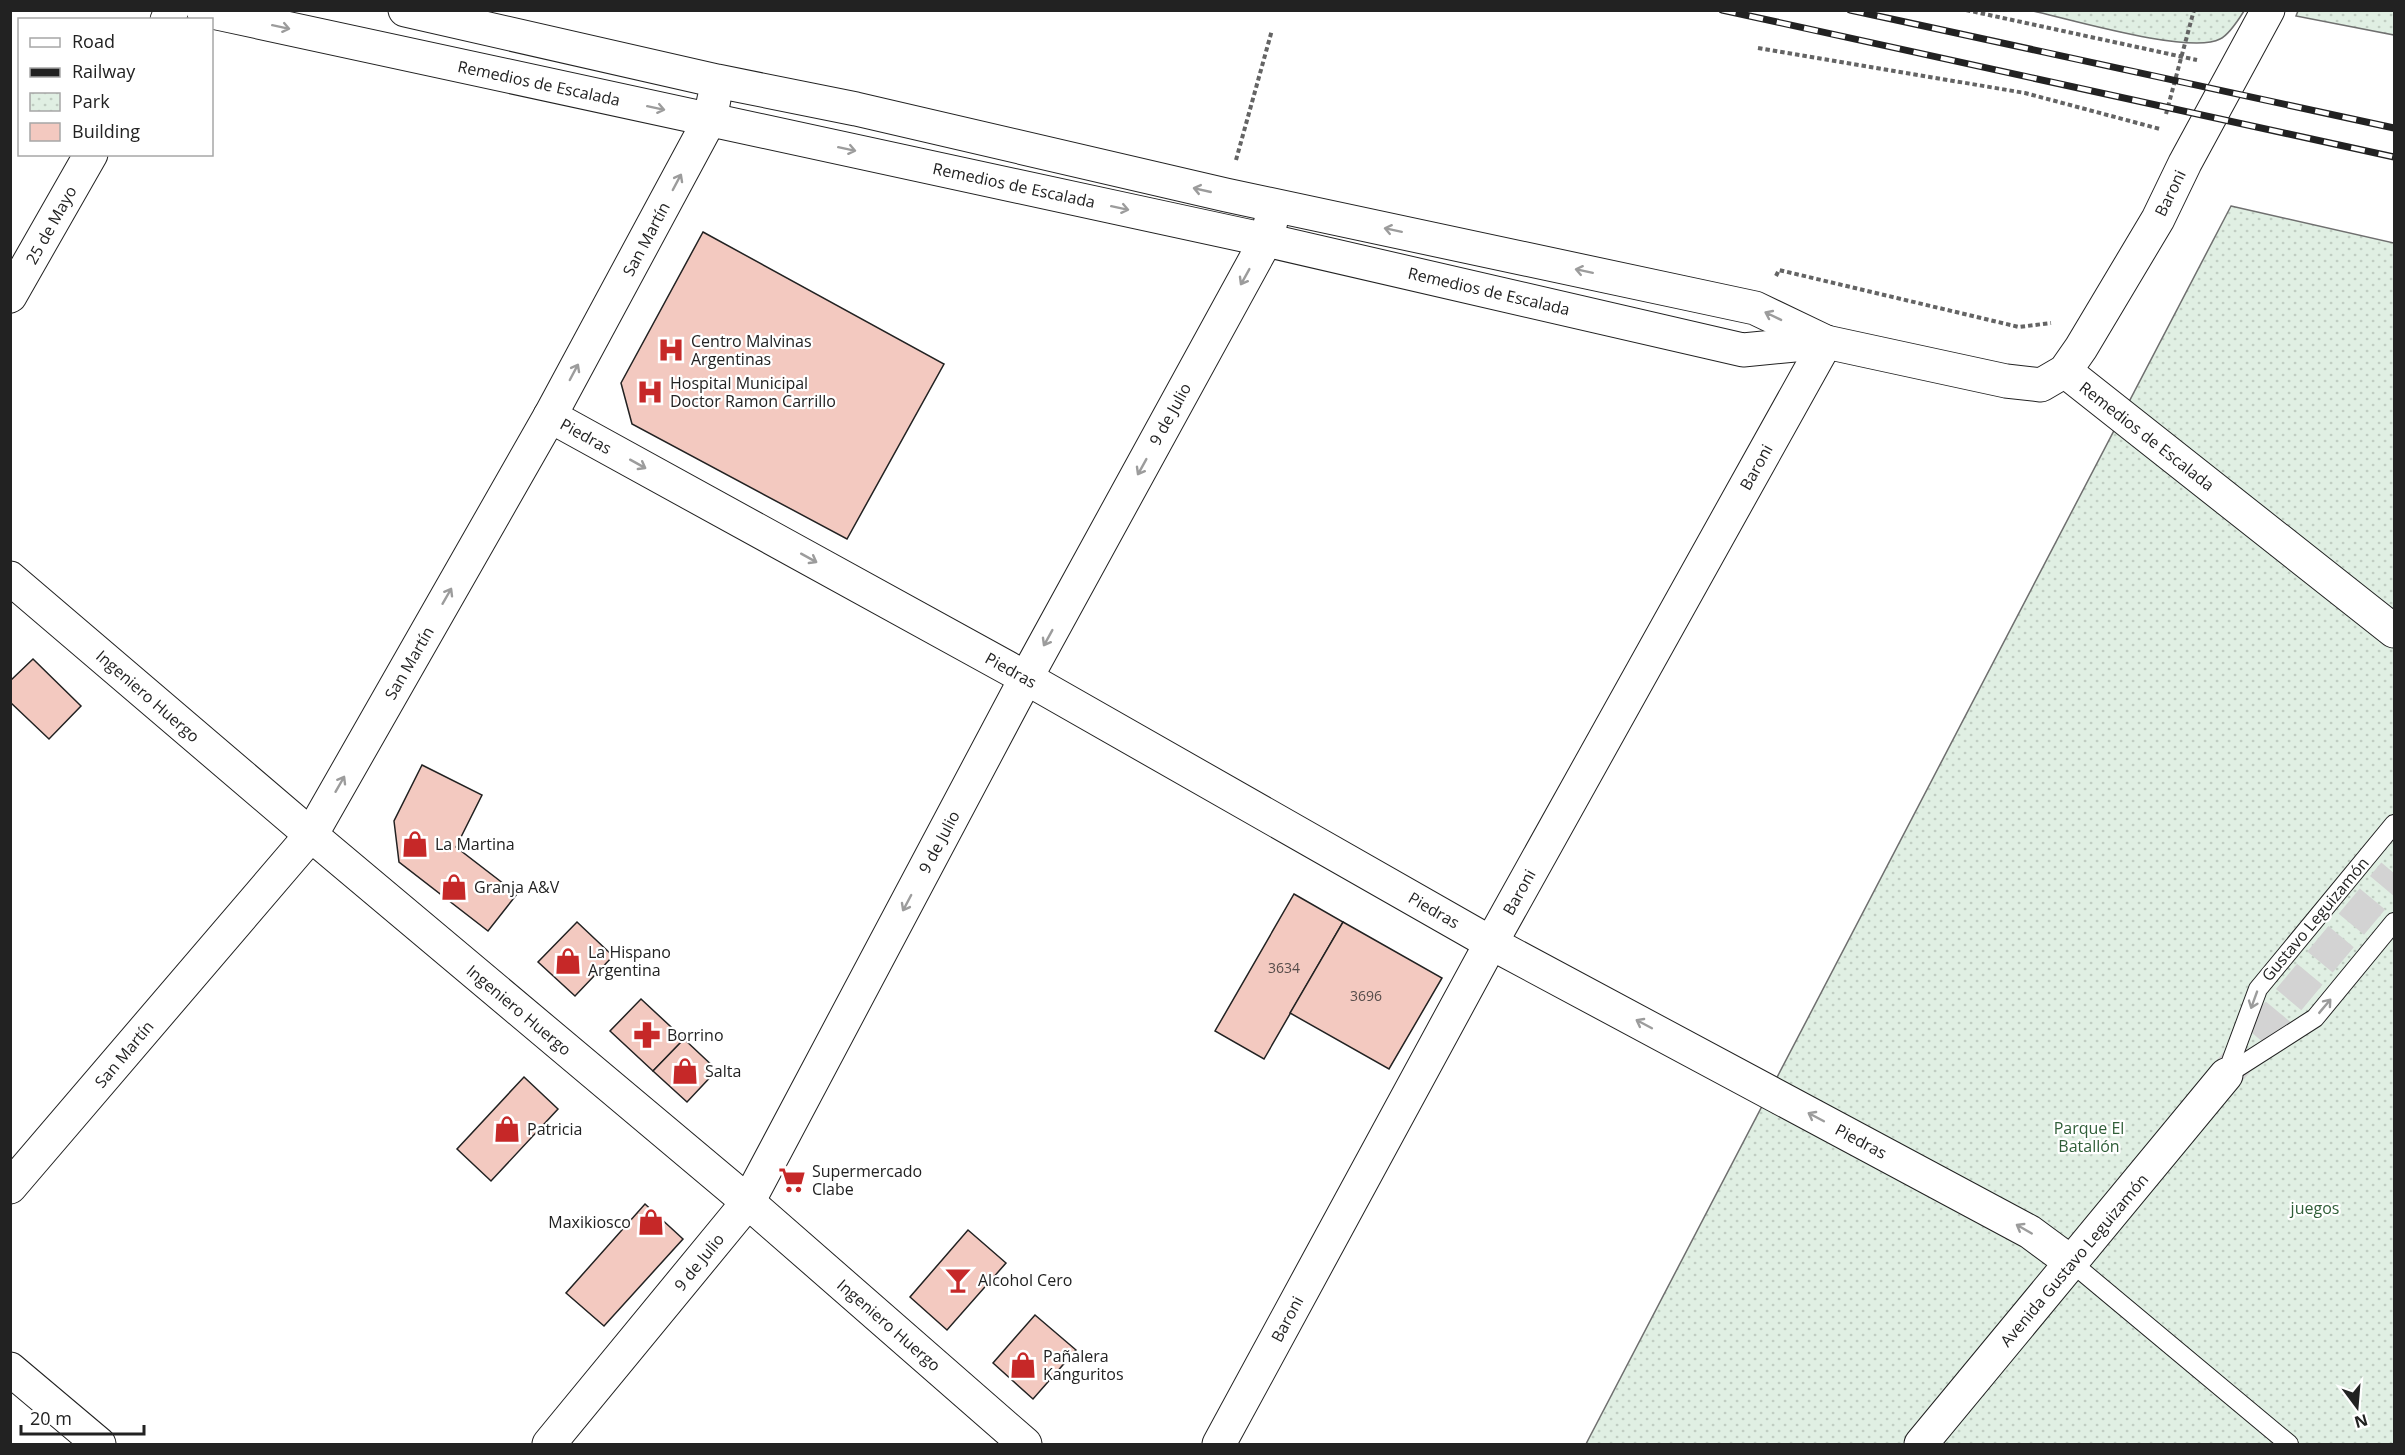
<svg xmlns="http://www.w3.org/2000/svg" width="2405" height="1455" viewBox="0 0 2405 1455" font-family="'Open Sans',sans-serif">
	<defs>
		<pattern id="park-dots" width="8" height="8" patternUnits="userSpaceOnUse" patternTransform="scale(1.5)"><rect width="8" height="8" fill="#e0efe3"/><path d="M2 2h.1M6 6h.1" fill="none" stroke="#c0cdc2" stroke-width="1.8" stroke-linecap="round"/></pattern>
	</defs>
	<rect width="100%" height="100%" fill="#fff"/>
	<!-- park -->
	<g fill="url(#park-dots)" stroke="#6f6f6f" stroke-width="1.5">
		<path d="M2033,11h211c-5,8 -15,24 -24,28 -29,16 -151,-20 -187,-28z"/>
		<path d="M2298,11h96v24l-98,-19z"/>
		<path d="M2231,206l163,37v1201h-808z"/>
	</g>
	<!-- building -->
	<g fill="#f3c9c0" stroke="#222" stroke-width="1.5">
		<path d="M703,232l241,132 -97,175 -215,-115 -11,-41z"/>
		<path d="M33,659l48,47 -32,33 -39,-37v-21z"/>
		<path d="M422,765l60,30 -26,52 61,47 -29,37 -89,-69 -5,-41z"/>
		<path d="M1294,894l49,28 -79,137 -49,-28z"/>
		<path d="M577,922l36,34 -38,40 -37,-34z"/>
		<path d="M1343,922l99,56 -53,91 -99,-56z"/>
		<path d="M641,999l43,40 -31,32 -43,-40z"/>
		<path d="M684,1039l33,31 -30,32 -34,-31z"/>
		<path d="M524,1077l34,32 -67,72 -34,-32z"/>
		<path d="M645,1204l38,35 -79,87 -38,-33z"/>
		<path d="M968,1230l38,33 -59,67 -37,-33z"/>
		<path d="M1035,1315l41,35 -43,49 -40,-36z"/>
	</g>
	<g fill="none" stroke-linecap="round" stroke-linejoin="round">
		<!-- secondary-tunnel -->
		<path stroke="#d3d3d3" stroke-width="33" stroke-dasharray="33 16" stroke-linecap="butt" d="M2226,1075l168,-202"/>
		<defs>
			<g id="service">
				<path d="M2226,1075l32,-86 136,-165"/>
				<path d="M2226,1075l89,-57 79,-96"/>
				<path d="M2072,1263l217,181"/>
			</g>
			<g id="minor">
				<path d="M203,10l1063,230 477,110 83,-8"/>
				<path d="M405,10l312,71 139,28 370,86 529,113 71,34 180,39 35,4 24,-14 16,-23 77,-129 27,-56 83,-153"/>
				<path d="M167,20l5,-10"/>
				<path d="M10,296l81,-142"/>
				<path d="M2065,371l329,260"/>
				<path d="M550,416l476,262 465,265 539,289 42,31"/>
				<path d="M10,1187l301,-352 239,-419 160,-297 4,-20"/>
				<path d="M10,1369l89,75"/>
				<path d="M549,1444l199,-242 278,-524 240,-438 5,-19"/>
				<path d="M1219,1444l272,-501 335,-601"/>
			</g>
			<g id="tertiary">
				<path d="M10,578l301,257 437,367 277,242"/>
				<path d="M1921,1444l305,-369"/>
			</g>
		</defs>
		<!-- service casing -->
		<use href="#service" stroke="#222" stroke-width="20"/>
		<!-- minor casing -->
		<use href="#minor" stroke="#222" stroke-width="35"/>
		<!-- tertiary casing -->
		<use href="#tertiary" stroke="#222" stroke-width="35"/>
		<!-- path -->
		<g stroke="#646464" stroke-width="4" stroke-dasharray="4.5 3" stroke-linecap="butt">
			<path d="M1966,10l231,50"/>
			<path d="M1758,48l267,45 135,36"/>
			<path d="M2166,114l28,-104"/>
			<path d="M1236,160l36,-130"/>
			<path d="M1776,276l3,-6 240,57 32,-4"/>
		</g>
		<!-- service -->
		<use href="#service" stroke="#fff" stroke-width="18"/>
		<!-- minor -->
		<use href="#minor" stroke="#fff" stroke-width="33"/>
		<!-- tertiary -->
		<use href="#tertiary" stroke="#fff" stroke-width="33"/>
		<defs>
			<g id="rail">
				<path d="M1722,10l672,147"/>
				<path d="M1850,10l544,118"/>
			</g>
		</defs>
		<!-- rail casing -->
		<use href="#rail" stroke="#222" stroke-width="7"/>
		<!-- rail -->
		<use href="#rail" stroke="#fff" stroke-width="4.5" stroke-dasharray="14" stroke-linecap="butt"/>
	</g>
	<!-- one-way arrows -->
	<defs><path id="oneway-shaft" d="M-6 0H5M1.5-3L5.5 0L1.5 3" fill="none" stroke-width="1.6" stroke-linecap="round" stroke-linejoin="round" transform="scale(1.5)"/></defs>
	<g stroke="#9c9c9c">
		<use href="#oneway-shaft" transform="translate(281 27) rotate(12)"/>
		<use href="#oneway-shaft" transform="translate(656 108) rotate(12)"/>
		<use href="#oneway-shaft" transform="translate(847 149) rotate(12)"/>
		<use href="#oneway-shaft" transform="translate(677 182) rotate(-62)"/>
		<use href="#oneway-shaft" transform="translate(1202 190) rotate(-167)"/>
		<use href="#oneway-shaft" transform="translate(1120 208) rotate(12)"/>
		<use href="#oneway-shaft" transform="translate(1393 230) rotate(-168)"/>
		<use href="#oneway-shaft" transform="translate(1584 271) rotate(-168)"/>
		<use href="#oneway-shaft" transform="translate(1245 277) rotate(119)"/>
		<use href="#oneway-shaft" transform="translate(1773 316) rotate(-154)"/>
		<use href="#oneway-shaft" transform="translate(574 372) rotate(-62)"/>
		<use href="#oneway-shaft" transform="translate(638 464) rotate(29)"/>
		<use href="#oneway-shaft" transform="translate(1142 467) rotate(119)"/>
		<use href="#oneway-shaft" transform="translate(809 558) rotate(29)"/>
		<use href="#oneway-shaft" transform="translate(447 596) rotate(-60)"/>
		<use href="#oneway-shaft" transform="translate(1048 638) rotate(119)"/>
		<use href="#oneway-shaft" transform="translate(340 784) rotate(-60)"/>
		<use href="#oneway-shaft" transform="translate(907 903) rotate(118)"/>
		<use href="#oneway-shaft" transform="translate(2254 1000) rotate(110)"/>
		<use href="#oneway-shaft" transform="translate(2325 1006) rotate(-50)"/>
		<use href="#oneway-shaft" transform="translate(1644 1024) rotate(-152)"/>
		<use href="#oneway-shaft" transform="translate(1816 1117) rotate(-152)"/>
		<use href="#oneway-shaft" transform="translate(2024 1229) rotate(-150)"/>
	</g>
	<!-- icons -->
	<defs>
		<symbol id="hospital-bare" viewBox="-9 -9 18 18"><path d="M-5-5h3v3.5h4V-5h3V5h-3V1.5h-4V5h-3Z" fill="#c62828" stroke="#fff" stroke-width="2.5" paint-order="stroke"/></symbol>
		<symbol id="shop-bare" viewBox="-9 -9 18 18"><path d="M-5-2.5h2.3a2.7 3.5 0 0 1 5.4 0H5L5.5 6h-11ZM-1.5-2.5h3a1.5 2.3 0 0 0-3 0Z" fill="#c62828" stroke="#fff" stroke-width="2.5" paint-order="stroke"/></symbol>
		<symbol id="pharmacy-bare" viewBox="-9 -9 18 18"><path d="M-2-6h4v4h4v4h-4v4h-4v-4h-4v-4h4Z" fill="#c62828" stroke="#fff" stroke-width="2.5" paint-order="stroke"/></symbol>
		<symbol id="supermarket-bare" viewBox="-9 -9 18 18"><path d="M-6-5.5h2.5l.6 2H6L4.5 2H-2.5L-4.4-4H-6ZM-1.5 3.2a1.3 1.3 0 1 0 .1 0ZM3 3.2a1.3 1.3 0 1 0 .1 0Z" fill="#c62828" stroke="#fff" stroke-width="2.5" paint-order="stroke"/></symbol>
		<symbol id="bar-bare" viewBox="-9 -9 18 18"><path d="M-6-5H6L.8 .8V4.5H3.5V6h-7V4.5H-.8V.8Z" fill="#c62828" stroke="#fff" stroke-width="2.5" paint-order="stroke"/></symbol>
	</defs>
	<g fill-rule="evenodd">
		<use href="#hospital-bare" x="652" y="331" width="38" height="38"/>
		<use href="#hospital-bare" x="631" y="373" width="38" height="38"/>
		<use href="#shop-bare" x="396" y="825" width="38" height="38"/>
		<use href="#shop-bare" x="435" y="868" width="38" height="38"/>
		<use href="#shop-bare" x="549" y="942" width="38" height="38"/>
		<use href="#pharmacy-bare" x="628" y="1016" width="38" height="38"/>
		<use href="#shop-bare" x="666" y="1052" width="38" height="38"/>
		<use href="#shop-bare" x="488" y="1110" width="38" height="38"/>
		<use href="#supermarket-bare" x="773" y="1161" width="38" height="38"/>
		<use href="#shop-bare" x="632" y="1203" width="38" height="38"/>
		<use href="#bar-bare" x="939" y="1261" width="38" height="38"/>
		<use href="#shop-bare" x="1004" y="1346" width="38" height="38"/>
	</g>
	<g text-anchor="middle" stroke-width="4.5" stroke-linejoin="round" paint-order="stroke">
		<!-- number labels -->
		<g font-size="14" fill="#564c4a">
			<text x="1284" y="973">3634</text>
			<text x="1366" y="1001">3696</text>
		</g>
		<!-- street labels -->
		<g font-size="16" fill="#222" stroke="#fff">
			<text transform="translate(539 83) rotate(12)" y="6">Remedios de Escalada</text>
			<text transform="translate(1014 185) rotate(12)" y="6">Remedios de Escalada</text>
			<text transform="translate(2170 193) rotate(-64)" y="6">Baroni</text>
			<text transform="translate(51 225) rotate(-61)" y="6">25 de Mayo</text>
			<text transform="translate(646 239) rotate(-62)" y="6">San Martín</text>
			<text transform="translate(1489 291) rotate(13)" y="6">Remedios de Escalada</text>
			<text transform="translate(1170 414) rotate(-61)" y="6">9 de Julio</text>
			<text transform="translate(586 436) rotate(29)" y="6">Piedras</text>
			<text transform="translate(2147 436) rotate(38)" y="6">Remedios de Escalada</text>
			<text transform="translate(1756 467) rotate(-61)" y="6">Baroni</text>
			<text transform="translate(409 663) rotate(-60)" y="6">San Martín</text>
			<text transform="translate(1011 670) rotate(29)" y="6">Piedras</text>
			<text transform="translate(148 696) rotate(41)" y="6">Ingeniero Huergo</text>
			<text transform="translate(939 842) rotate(-62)" y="6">9 de Julio</text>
			<text transform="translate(1519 892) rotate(-61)" y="6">Baroni</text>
			<text transform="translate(1434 910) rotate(30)" y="6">Piedras</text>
			<text transform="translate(2315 919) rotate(-50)" y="6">Gustavo Leguizamón</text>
			<text transform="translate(519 1010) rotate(40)" y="6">Ingeniero Huergo</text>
			<text transform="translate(124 1054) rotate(-50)" y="6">San Martín</text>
			<text transform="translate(1861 1141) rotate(28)" y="6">Piedras</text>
			<text transform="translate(2074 1260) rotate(-50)" y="6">Avenida Gustavo Leguizamón</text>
			<text transform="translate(699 1262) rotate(-51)" y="6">9 de Julio</text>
			<text transform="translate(1287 1319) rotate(-62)" y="6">Baroni</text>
			<text transform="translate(889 1325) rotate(41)" y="6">Ingeniero Huergo</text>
		</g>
		<!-- poi labels -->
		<g font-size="16" fill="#222" stroke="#fff" text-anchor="start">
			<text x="691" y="347">Centro Malvinas<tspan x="691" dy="18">Argentinas</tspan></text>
			<text x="670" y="389">Hospital Municipal<tspan x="670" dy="18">Doctor Ramon Carrillo</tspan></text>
			<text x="435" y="850">La Martina</text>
			<text x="474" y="893">Granja A&amp;V</text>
			<text x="588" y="958">La Hispano<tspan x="588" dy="18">Argentina</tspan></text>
			<text x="667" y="1041">Borrino</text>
			<text x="705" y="1077">Salta</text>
			<text x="527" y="1135">Patricia</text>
			<text x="812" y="1177">Supermercado<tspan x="812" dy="18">Clabe</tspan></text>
			<text x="631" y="1228" text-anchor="end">Maxikiosco</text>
			<text x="978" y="1286">Alcohol Cero</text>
			<text x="1043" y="1362">Pañalera<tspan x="1043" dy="18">Kanguritos</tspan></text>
		</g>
		<!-- park labels -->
		<g font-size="16" fill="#2f5e38" stroke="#fff">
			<text x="2089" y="1134">Parque El<tspan x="2089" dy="18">Batallón</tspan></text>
			<text x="2315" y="1214">juegos</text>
		</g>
	</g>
	<!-- border -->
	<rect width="2405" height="1455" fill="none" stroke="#222222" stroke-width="24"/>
	<!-- legend -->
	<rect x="18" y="18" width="195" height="138" fill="#ffffff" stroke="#a7a7a7" stroke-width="1.5"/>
	<rect x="30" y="38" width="30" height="9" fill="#ffffff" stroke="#a7a7a7" stroke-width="1.5"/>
	<text x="72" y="48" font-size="18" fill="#222222">Road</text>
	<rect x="30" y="68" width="30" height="9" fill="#222222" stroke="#a7a7a7" stroke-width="1.5"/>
	<text x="72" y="78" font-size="18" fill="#222222">Railway</text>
	<rect x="30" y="93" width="30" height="18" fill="url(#park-dots)" stroke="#a7a7a7" stroke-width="1.5"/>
	<text x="72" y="108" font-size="18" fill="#222222">Park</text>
	<rect x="30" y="123" width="30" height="18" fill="#f3c9c0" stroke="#a7a7a7" stroke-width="1.5"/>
	<text x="72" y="138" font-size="18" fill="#222222">Building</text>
	<!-- north arrow -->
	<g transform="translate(2357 1407) rotate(164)" stroke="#ffffff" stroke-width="4.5" paint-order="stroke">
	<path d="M0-4.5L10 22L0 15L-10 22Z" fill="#222222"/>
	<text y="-9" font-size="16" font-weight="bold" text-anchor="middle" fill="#222222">N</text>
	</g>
	<!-- scale -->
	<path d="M21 1425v9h123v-9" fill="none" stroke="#222222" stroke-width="3"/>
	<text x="30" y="1425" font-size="18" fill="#222222" stroke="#ffffff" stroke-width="4.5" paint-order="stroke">20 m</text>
</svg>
